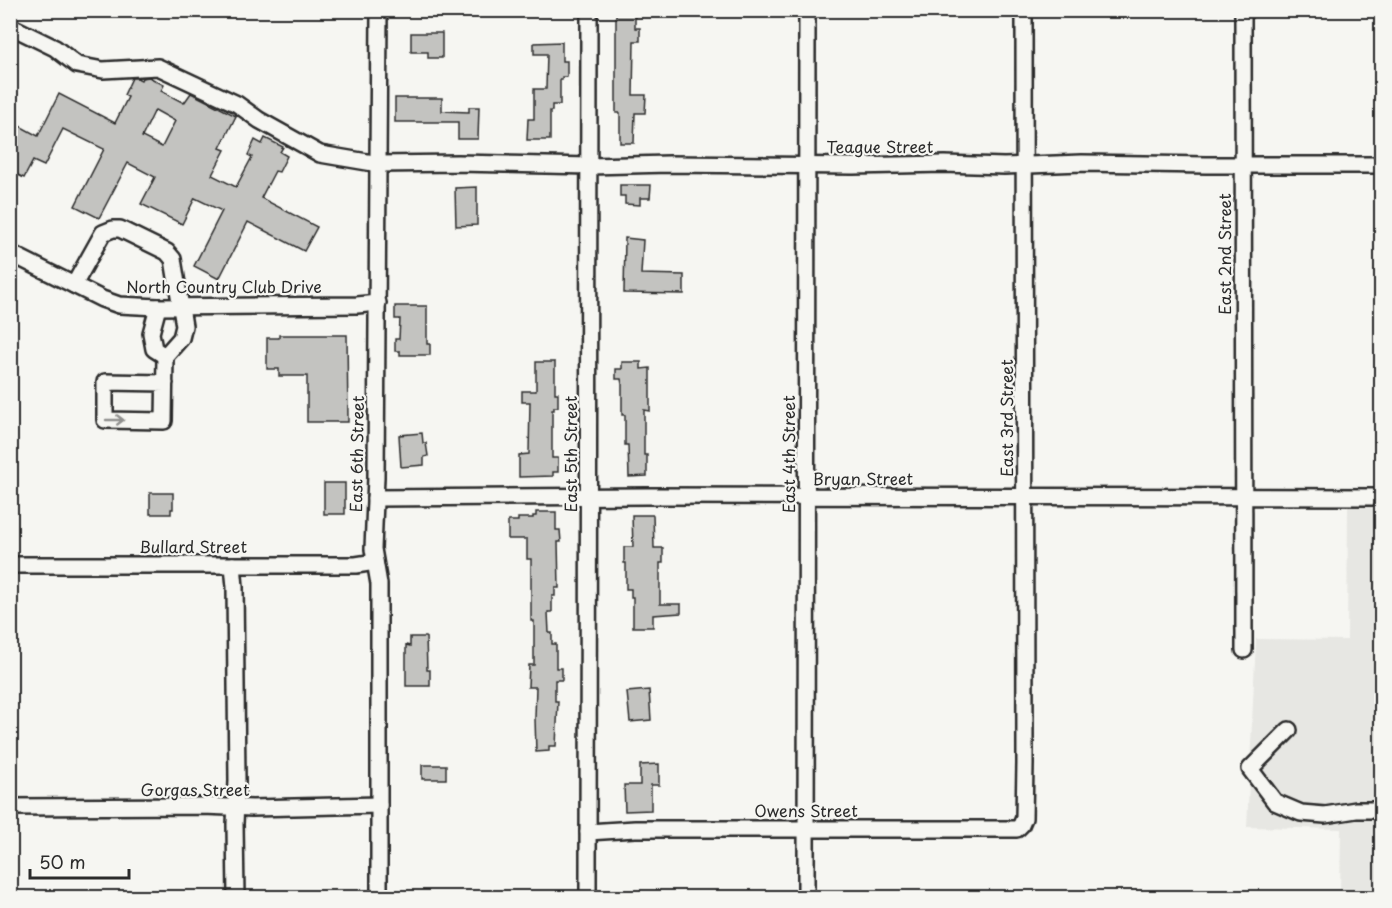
<svg xmlns="http://www.w3.org/2000/svg" width="1392" height="908" viewBox="0 0 1392 908" font-family="'Playpen Sans',sans-serif">
	<rect width="100%" height="100%" fill="#f6f6f2"/>
	<filter id="ink" filterUnits="userSpaceOnUse"><feTurbulence type="fractalNoise" baseFrequency=".0167" numOctaves="2"/><feDisplacementMap in="SourceGraphic" scale="12" xChannelSelector="R" yChannelSelector="G"/><feConvolveMatrix kernelMatrix="1 2 1 2 8 2 1 2 1" color-interpolation-filters="sRGB"/></filter>
	<g filter="url(#ink)">
		<!-- built -->
		<path fill="#e7e7e3" d="M1348,506l33,1v390h-41l1,-68 -94,-2 9,-188 91,1z"/>
		<!-- building -->
		<g fill="#c3c3c0" stroke="#2b2b2b" stroke-width="1.5" fill-rule="evenodd">
			<path d="M616,10h19v18h5v13h-6l-1,54h13l-1,18h-10l-1,30h-14v-30h-4z"/>
			<path d="M411,33h31v25h-14v-6h-17z"/>
			<path d="M562,42v19h5v16h-5v3h-2v25h-8v6h-2v29h-23l1,-21h6v-30h12l1,-35h-13v-11z"/>
			<path d="M149,77l15,8 -3,6 23,12 7,-10 45,23 -16,32 5,2 -13,25 24,12 16,-30 -4,-2 7,-15 7,4 3,-6 18,9 -3,5 7,4 -8,16 -4,-1 -14,27 56,29 -13,24 -56,-29 -29,57 -25,-13 28,-55 -27,-13 -13,26 -41,-20 14,-27 -27,-14 -29,55 -24,-12 29,-57 -41,-20 -19,37 -11,-5 -9,17 -14,-7v-31l8,-15 20,11 21,-42 56,29 13,-26 -4,-2 8,-17h5l4,2 1,-2zM155,110l20,11 -13,26 -20,-10z"/>
			<path d="M395,98h47v13l27,1v-5h10l-1,32h-20v-17h-63z"/>
			<path d="M620,185h31l-1,13h-10v7l-15,-1v-8h-5z"/>
			<path d="M477,187v38l-21,1 -1,-38z"/>
			<path d="M625,238l18,2 -2,34 43,1v19l-60,-1z"/>
			<path d="M395,306h32v38h3v11h-30v-4h-5v-12h4l1,-20h-5z"/>
			<path d="M279,335h68l1,87h-41v-46h-28v-7h-12v-31h12z"/>
			<path d="M536,362h19v31h3v14h-4v3h-2v48h6v14h-5v4l-34,1v-22l10,-1 1,-52h-8v-11h14z"/>
			<path d="M622,362h19v7l9,-1v43l-6,-1v45h3v21l-18,1 -1,-32h-3v-30h-3v-31l-1,-5h-5v-10h6z"/>
			<path d="M422,433l1,10h3l2,13 -4,1v8l-23,2 -2,-32z"/>
			<rect x="324" y="483" width="21" height="31"/>
			<path d="M150,493h23v16h-2v5h-21z"/>
			<path d="M536,512h20v18h4l1,12h-3l1,46h-4v8h-3v16h-4l1,21h3v11h4v24h6v12h-7v21h3l-2,45h-7v5l-13,1 -1,-34 1,-31h-8l1,-22h5v-44h-3v-62h-4v-20h-19v-18h10v-3h15v-2h3z"/>
			<path d="M632,515h21l1,33h9v15h-3v41h21v9l-28,2v12h-20v-30h-2v-8h-5v-26h-2v-16h9z"/>
			<path d="M410,637h16l1,33h3v16h-24v-41l4,1z"/>
			<path d="M649,690l2,30 -21,2 -3,-30z"/>
			<path d="M659,764v21h-8v25l-26,1 -1,-26h16v-20z"/>
			<rect x="422" y="765" width="24" height="14"/>
		</g>
		<g fill="none" stroke-linecap="round" stroke-linejoin="round">
			<defs>
				<g id="minor">
					<path d="M1243,10l1,640"/>
					<path d="M10,26l45,22 22,17 26,5 55,-3 79,37 22,16 61,34 59,10 79,-1 132,3 79,-2 184,2 91,-2 60,2 78,-3 124,2h176"/>
					<path d="M10,253l92,46 17,6 39,2 199,-2 21,-2"/>
					<path d="M74,285l29,-52 10,-4h7l47,23 6,7 11,67 -3,12 -16,18 -11,-7 -3,-16 7,-26"/>
					<path d="M165,383l-60,-1v38l59,1 1,-65"/>
					<path d="M375,498l273,-2 734,1"/>
					<path d="M10,565h346l19,-3"/>
					<path d="M233,565l2,22 2,194 -2,43 1,74"/>
					<path d="M1289,730l-39,39 25,33 26,11 24,2 31,-5h26"/>
					<path d="M10,807l193,-1 49,2 127,-3"/>
					<path d="M588,832l47,-3h382l4,-4 3,-7 1,-54 -1,-754"/>
					<path d="M379,898v-314l-6,-35 3,-72 3,-467"/>
					<path d="M588,898l1,-888"/>
					<path d="M806,898l1,-888"/>
				</g>
			</defs>
			<!-- minor casing -->
			<use href="#minor" stroke="#2b2b2b" stroke-width="20"/>
			<!-- minor -->
			<use href="#minor" stroke="#f6f6f2" stroke-width="15"/>
		</g>
		<!-- one-way arrows -->
		<defs><path id="oneway-shaft" d="M-6 0H5M1.5-3L5.5 0L1.5 3" fill="none" stroke-width="1.6" stroke-linecap="round" stroke-linejoin="round" transform="scale(1.5)"/></defs>
		<use stroke="#90908e" href="#oneway-shaft" transform="translate(115 420)"/>
	</g>
	<g text-anchor="middle" stroke-width="4.5" stroke-linejoin="round" paint-order="stroke">
		<!-- street labels -->
		<g font-size="16" fill="#2b2b2b" stroke="#f6f6f2">
			<text x="880" y="153">Teague Street</text>
			<text transform="translate(1225 254) rotate(-90)" y="6">East 2nd Street</text>
			<text x="224" y="293">North Country Club Drive</text>
			<text transform="translate(1007 418) rotate(-90)" y="6">East 3rd Street</text>
			<text transform="translate(357 454) rotate(-89)" y="6">East 6th Street</text>
			<text transform="translate(571 454) rotate(-90)" y="6">East 5th Street</text>
			<text transform="translate(789 454) rotate(-90)" y="6">East 4th Street</text>
			<text x="863" y="485">Bryan Street</text>
			<text x="193" y="553">Bullard Street</text>
			<text x="195" y="796">Gorgas Street</text>
			<text x="806" y="817">Owens Street</text>
		</g>
	</g>
	<!-- margin -->
	<rect width="1392" height="908" fill="none" stroke="#f6f6f2" stroke-width="36"/>
	<rect x="18" y="18" width="1356" height="872" fill="none" stroke="#2b2b2b" stroke-width="2" filter="url(#ink)"/>
	<!-- scale -->
	<path d="M30 869v9h99v-9" fill="none" stroke="#2b2b2b" stroke-width="3"/>
	<text x="39" y="869" font-size="18" fill="#2b2b2b" stroke="#f6f6f2" stroke-width="4.5" paint-order="stroke">50 m</text>
</svg>
